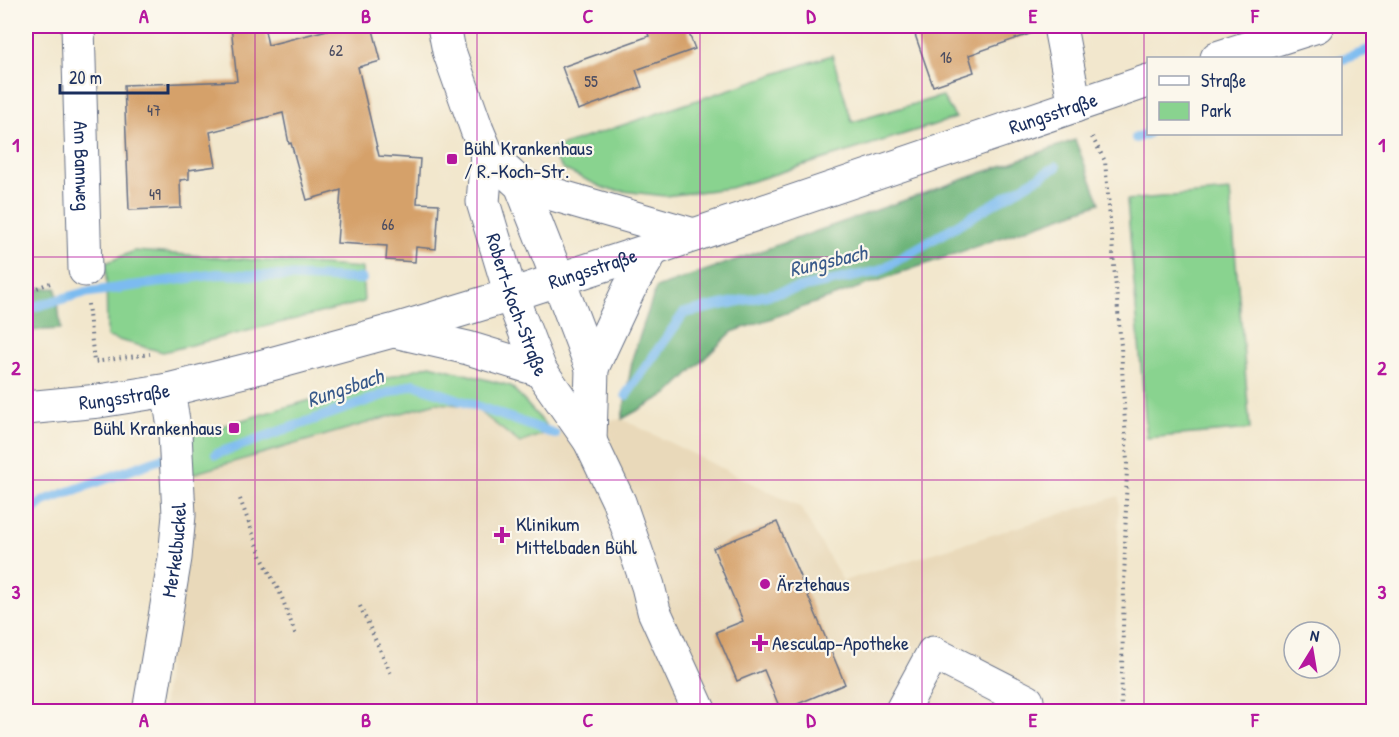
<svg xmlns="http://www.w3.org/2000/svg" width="1399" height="737" viewBox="0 0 1399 737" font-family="'Patrick Hand',sans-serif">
	<rect width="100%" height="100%" fill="#fbf7ec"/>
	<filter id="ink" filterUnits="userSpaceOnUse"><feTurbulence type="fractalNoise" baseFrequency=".0167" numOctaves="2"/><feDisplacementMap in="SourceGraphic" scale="12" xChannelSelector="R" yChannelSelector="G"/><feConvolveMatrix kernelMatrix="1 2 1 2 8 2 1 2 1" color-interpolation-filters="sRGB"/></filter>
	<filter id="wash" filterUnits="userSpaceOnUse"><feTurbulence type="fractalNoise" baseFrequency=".008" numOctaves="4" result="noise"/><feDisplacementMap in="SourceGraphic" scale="24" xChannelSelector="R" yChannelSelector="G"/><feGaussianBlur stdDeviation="1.35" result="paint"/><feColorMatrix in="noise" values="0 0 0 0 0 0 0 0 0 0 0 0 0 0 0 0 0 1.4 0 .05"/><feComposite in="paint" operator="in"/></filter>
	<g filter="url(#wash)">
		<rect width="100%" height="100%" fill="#f2e7cd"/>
		<!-- built -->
		<path fill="#e9d9ba" d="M436,403l36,3 48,37 31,-12 71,-12 178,88 43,74 276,-85 -5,215 -951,1 22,-236z"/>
		<!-- green -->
		<g fill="#89d38f" stroke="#528176" stroke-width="1.5">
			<path d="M832,55l20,67 90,-26 14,22 -226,70 -65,8 -59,-7 -43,-20 -15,-19z"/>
			<path d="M1230,191l20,238 -103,9 -20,-238z"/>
			<path d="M134,251l228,17 2,34 -201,50 -56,-15 -1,-74z"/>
			<path d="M430,365l81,21 40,45 -31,12 -48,-37 -36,-3 -251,73 -1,-39z"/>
		</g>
		<!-- forest -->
		<g fill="#6eb57a" stroke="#44726c" stroke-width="1.5">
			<path d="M1075,140l25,63 -368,129 -63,61 -47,26 11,-63 23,-68z"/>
			<path d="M56,288l5,41 -35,2v-42z"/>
		</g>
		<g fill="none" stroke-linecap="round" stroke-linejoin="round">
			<!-- stream -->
			<g stroke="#7cbbf0" stroke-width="10">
				<path d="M1340,60l34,-12"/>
				<path d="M1136,138l12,-5"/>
				<path d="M26,309l57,-16 134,-19 145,5"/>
				<path d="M626,395l58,-82 195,-42 177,-104"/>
				<path d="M216,454l198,-70 141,50"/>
				<path d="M26,516l18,-15 119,-43"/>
			</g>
		</g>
		<g id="blocks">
			<!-- building -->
			<g fill="#d5a16a">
				<path d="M231,26h33l4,19 75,-19h29l9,35 -23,6 21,89 41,3 -3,44 22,1 -3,45 -20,-2 -1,15 -29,-2 1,-14 -50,-3 4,-53 -34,10 -16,-57 -2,1 -6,-31 -73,19 6,34 -27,4v9l-9,1 1,28 -52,2 -5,-125 113,-4z"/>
				<path d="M645,26h41l9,23 -59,21 6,17 -64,23 -16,-43 87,-31z"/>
				<path d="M912,26h128l1,4 -72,25 5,17 -41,14z"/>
				<path d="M777,522l68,162 -64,27 -17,-41 -27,11 -21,-49 27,-11 -30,-73z"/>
			</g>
		</g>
	</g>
	<g filter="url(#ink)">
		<use href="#blocks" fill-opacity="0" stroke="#666f85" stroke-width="1.5"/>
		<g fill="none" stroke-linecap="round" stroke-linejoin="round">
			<defs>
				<g id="minor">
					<path id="s1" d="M78,26l7,244"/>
					<path d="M444,26l5,25 28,79 10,24 34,31 37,94 34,89 -2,73"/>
					<path d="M1062,26l-1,6 14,74"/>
					<path d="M1217,58l100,-32"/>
					<path id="s2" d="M487,154l-4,48 28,93 29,75 50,71 29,61 29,84 6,25 46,101"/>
					<path d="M521,185l173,50"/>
					<path d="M394,331l74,17 72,22"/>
					<path d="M592,368l37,-79 24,-40"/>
					<path id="s3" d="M26,408l73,-7 69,-11 92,-23 132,-36 119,-36 142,-46 495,-168"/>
					<path id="s4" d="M149,712l26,-154 4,-43 -4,-82 -7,-43"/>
					<path d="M901,712l32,-59 94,48 -5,11"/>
				</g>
			</defs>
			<!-- minor casing -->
			<use href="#minor" stroke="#666f85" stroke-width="35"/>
			<!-- path -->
			<g stroke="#666f85" stroke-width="4" stroke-dasharray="1.5 4.5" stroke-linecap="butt">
				<path d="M1092,137l13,24 16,185 6,117 -6,249"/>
				<path d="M26,292l27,-10"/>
				<path d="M88,304l6,58 56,-8"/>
				<path d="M240,499l22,59 19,37 15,41"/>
				<path d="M360,606l32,70"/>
			</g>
			<!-- minor -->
			<use href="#minor" stroke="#fff" stroke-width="33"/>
		</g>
	</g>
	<!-- grid -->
	<path fill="none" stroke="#b5179e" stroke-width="1.5" stroke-opacity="0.55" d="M255,26v686M477,26v686M700,26v686M922,26v686M1144,26v686M26,257h1348M26,480h1348"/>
	<!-- markers -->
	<g fill="#b5179e" stroke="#fbf7ec" stroke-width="2">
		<rect x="446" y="153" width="12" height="12" rx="3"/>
		<rect x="228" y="422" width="12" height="12" rx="3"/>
		<path d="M499 526h6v6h6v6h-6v6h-6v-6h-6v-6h6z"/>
		<circle cx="765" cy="584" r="6"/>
		<path d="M757 634h6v6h6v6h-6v6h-6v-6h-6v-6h6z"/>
	</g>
	<g text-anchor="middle" stroke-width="4.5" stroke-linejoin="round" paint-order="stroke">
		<!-- number labels -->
		<g font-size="16" fill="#4a4c61">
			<text x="336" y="56">62</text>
			<text x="946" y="63">16</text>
			<text x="591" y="87">55</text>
			<text x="154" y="116">47</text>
			<text x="155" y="200">49</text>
			<text x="388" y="230">66</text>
		</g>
		<!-- street labels -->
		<g font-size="20" fill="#1b2f5e" stroke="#fbf7ec">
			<text dy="7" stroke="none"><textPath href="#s3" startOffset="1071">Rungsstraße</textPath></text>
			<text dy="7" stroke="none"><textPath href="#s1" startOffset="140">Am Bannweg</textPath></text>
			<text dy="7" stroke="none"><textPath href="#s3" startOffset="585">Rungsstraße</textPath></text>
			<text dy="7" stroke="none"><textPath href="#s2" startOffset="156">Robert-Koch-Straße</textPath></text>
			<text dy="7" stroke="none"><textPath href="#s3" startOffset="99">Rungsstraße</textPath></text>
			<text dy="7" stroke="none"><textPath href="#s4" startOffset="164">Merkelbuckel</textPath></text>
		</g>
		<!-- poi labels -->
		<g font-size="20" fill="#1b2f5e" stroke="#fbf7ec" text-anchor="start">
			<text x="464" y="155">Bühl Krankenhaus<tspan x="464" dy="23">/ R.-Koch-Str.</tspan></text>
			<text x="222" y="435" text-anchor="end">Bühl Krankenhaus</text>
			<text x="516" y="531">Klinikum<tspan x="516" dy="23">Mittelbaden Bühl</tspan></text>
			<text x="777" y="591">Ärztehaus</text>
			<text x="772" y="650">Aesculap-Apotheke</text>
		</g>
		<!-- water labels -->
		<g font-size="21" font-style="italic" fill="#38598a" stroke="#fbf7ec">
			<text transform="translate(828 261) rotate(-13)" y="7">Rungsbach</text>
			<text transform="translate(345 388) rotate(-19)" y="7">Rungsbach</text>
		</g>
	</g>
	<!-- margin -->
	<rect width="1399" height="737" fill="none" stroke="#fbf7ec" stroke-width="66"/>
	<!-- legend -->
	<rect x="1147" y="57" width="195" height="78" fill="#fbf7ec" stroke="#a1a7b3" stroke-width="1.5"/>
	<rect x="1159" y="76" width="30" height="9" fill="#ffffff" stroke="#a1a7b3" stroke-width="1.5"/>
	<text x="1201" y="87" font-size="18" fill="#1b2f5e">Straße</text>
	<rect x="1159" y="102" width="30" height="18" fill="#89d38f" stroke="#a1a7b3" stroke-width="1.5"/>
	<text x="1201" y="117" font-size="18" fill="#1b2f5e">Park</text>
	<!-- north arrow -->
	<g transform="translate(1312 650) rotate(11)"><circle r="28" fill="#fbf7ec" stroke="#a1a7b3" stroke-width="1.5"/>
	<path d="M0-4.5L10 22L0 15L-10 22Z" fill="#b5179e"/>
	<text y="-9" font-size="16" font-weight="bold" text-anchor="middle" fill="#1b2f5e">N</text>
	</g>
	<!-- scale -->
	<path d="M60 84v9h108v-9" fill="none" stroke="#1b2f5e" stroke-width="3"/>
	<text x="69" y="84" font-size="18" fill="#1b2f5e" stroke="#fbf7ec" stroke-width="4.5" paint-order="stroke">20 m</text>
	<rect x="33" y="33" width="1333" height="671" fill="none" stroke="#b5179e" stroke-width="2"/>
	<g font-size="20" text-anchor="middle" font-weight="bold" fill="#b5179e">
		<text x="144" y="23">A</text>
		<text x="366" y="23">B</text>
		<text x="588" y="23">C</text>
		<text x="811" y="23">D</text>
		<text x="1033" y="23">E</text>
		<text x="1255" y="23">F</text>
		<text x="16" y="152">1</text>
		<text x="1382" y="152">1</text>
		<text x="16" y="375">2</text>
		<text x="1382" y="375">2</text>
		<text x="16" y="599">3</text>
		<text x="1382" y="599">3</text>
		<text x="144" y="727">A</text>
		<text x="366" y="727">B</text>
		<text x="588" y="727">C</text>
		<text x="811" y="727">D</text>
		<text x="1033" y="727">E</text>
		<text x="1255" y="727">F</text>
	</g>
</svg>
